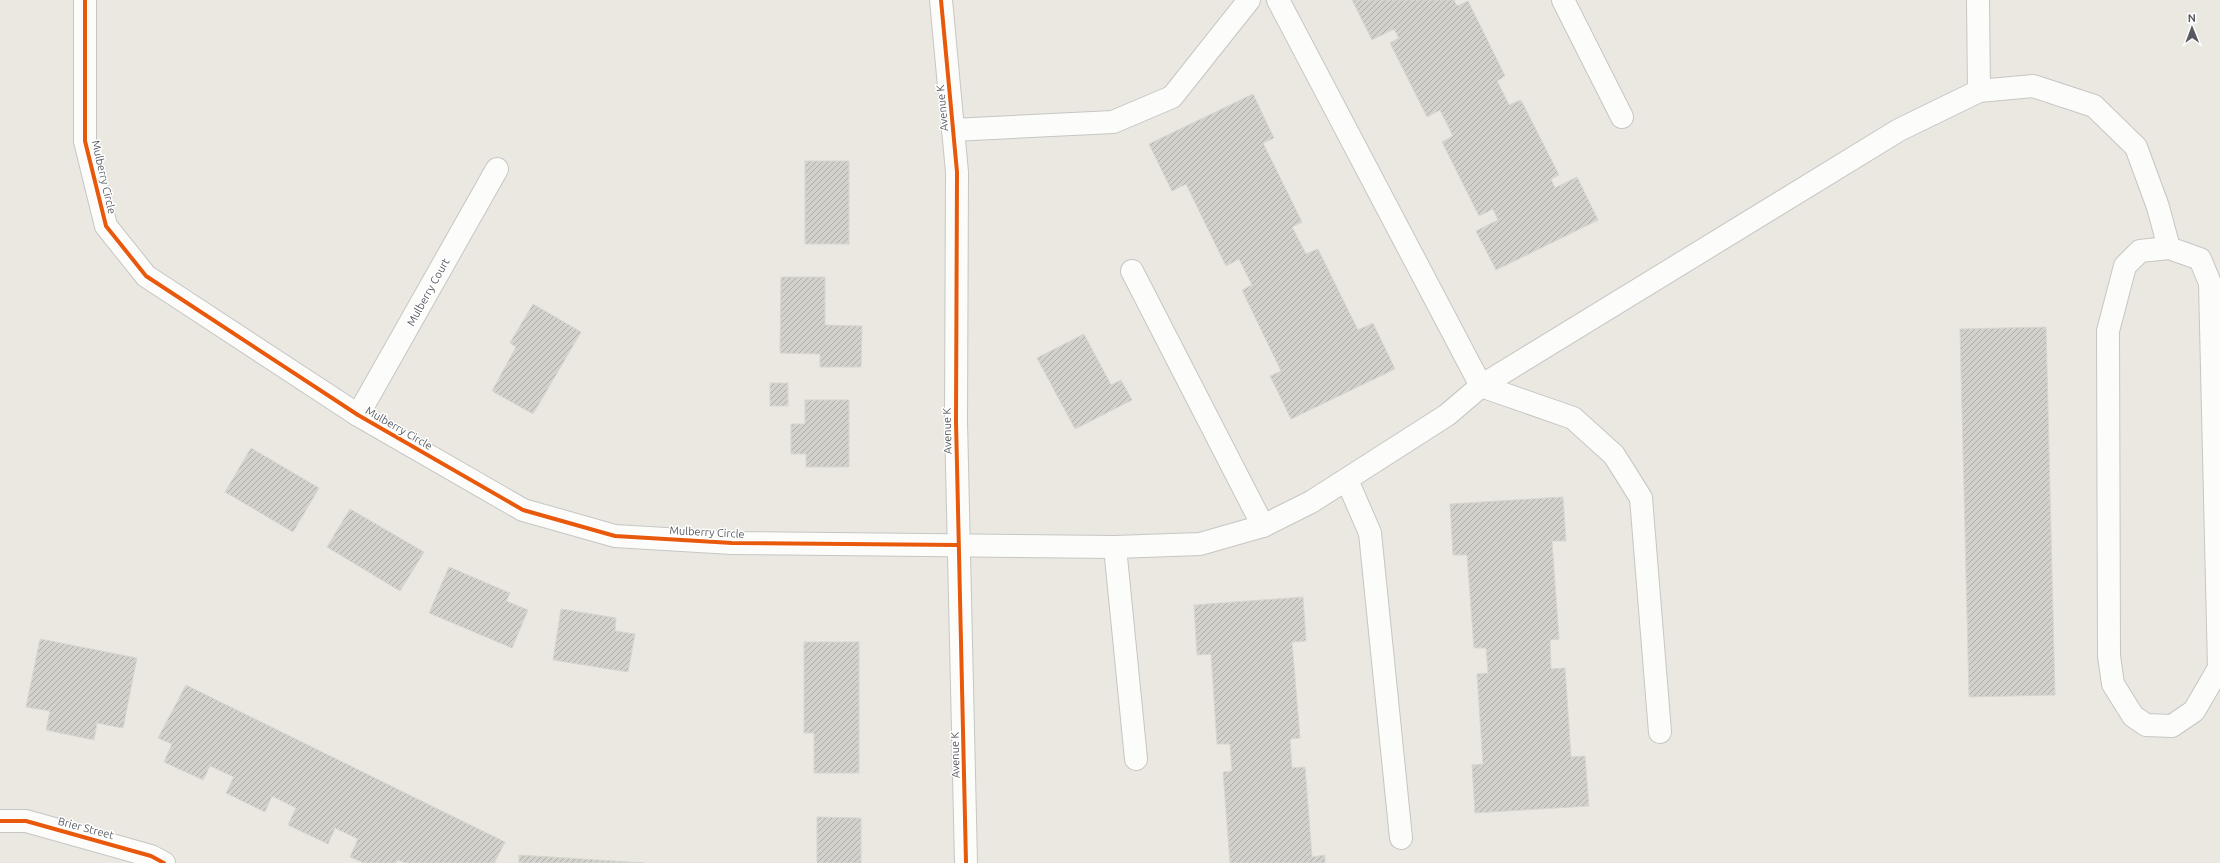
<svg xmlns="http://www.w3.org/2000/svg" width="2220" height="863" viewBox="0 0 2220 863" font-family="Ubuntu,sans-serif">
	<defs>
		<pattern id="building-hatch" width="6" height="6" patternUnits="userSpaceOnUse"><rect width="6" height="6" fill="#d2d1cb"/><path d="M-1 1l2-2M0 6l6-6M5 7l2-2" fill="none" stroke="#adada8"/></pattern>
	</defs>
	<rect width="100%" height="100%" fill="#eae8e0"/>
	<!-- building -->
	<g fill="url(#building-hatch)" stroke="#d9d6d0">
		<path d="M1352,0h102l3,6 11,-5 37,75 -8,5 12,24 12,-5 38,75 -8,4 4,9 22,-11 21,43 -102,50 -20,-39 22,-11 -5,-11 -14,7 -37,-74 11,-6 -13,-26 -13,7 -37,-74 9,-5 -5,-9 -22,11z"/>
		<path d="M1253,94l21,44 -11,5 39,79 -10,5 14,27 12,-5 40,81 15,-7 22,46 -104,50 -21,-43 11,-5 -39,-81 10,-5 -13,-26 -13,7 -40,-82 -14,7 -23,-47z"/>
		<rect x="805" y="161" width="44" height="83"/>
		<path d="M781,277h44v48l37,1 -1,41h-41v-13l-40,-1z"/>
		<path d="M533,304l48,28 -48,82 -41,-23 24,-44 -6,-4z"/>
		<path d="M2046,327l9,368 -86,2 -9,-368z"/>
		<path d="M1084,334l27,51 10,-5 11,20 -57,29 -38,-71z"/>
		<rect x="770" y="383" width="18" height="23"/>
		<path d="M805,400h44v67h-43v-13h-15v-30h14z"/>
		<path d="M251,448l68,40 -26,44 -68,-40z"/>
		<path d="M1563,497l3,44h-14l7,98 -9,1 1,29 14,-1 6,89 14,-1 4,50 -114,7 -3,-48 11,-1 -6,-90 11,-1 -2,-25h-12l-7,-93h-14l-3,-51z"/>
		<path d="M350,509l74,43 -24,39 -73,-44z"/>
		<path d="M449,567l61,26 -4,8 22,9 -16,38 -83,-35z"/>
		<path d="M1303,597l3,44 -14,1 8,96 -10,1 2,29 13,-1 7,90 13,-2v8h-95l-7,-91 9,-1 -2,-27h-13l-6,-90 -14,1 -3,-50z"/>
		<path d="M561,609l55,9 -1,13 20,3 -7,38 -75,-12z"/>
		<path d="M40,639l97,19 -14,70 -26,-5 -3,17 -48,-10 4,-19 -24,-4z"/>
		<path d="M804,642h55v131h-45v-40h-10z"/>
		<path d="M186,685l319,157 -11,21h-89l-7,-3 -2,3h-32l-14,-6 8,-18 -23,-11 -7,16 -40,-19 8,-17 -24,-12 -7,16 -39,-19 8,-16 -24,-11 -7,14 -39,-18 8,-18 -14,-6z"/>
		<path d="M817,817l44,1v45h-44z"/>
		<path d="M519,855l126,8h-126z"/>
	</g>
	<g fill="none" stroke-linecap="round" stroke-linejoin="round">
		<defs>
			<g id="minor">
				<path d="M85,0v141l21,85 40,50 212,139 165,95 92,26 117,7 383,4 85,-3 63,-18 48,-24 136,-87 34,-29 418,-256 80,-39 54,-5 61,20 42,41 22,60 11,41"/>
				<path d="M941,0l16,172 -1,249 10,442"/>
				<path d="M1278,0l203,386 92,32 41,37 27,43 19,234"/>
				<path d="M1563,0l59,117"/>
				<path d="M1978,0l1,91"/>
				<path d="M953,130l160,-8 59,-25 77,-97"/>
				<path d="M2169,248l31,11 10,24 9,385 -25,43 -22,15 -26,-1 -13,-9 -20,-32 -4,-28 -1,-325 17,-65 15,-15z"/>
				<path d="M1132,271l131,255"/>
				<path d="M358,415l139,-246"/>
				<path d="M1347,480l23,53 31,305"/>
				<path d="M1115,547l21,212"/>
				<path d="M0,821h26l125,35 13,7"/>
			</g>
		</defs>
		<!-- minor casing -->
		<use href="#minor" stroke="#c6c6c5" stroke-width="24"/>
		<!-- minor -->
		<use href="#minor" stroke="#fcfcfa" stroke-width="22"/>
		<defs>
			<g id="cycleway">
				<path d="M85,0v141l21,85 40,50 212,139 165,95 92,26 117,7 226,2"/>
				<path d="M941,0l16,172 -1,249 10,442"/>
				<path d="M0,821h26l125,35 13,7"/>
			</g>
		</defs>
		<!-- cycleway casing -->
		<use href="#cycleway" stroke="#fff" stroke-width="6"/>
		<!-- cycleway -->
		<use href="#cycleway" stroke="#e8590c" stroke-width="4"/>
	</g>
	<g text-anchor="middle" stroke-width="3" stroke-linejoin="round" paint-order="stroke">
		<!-- street labels -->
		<g font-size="11" fill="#575b61" stroke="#fff">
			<text transform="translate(942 108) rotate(-95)" y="4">Avenue K</text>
			<text transform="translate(104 177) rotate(77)" y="4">Mulberry Circle</text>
			<text transform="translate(428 292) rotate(-61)" y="4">Mulberry Court</text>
			<text transform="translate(399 428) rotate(30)" y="4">Mulberry Circle</text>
			<text transform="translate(947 431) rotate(-91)" y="4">Avenue K</text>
			<text transform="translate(707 532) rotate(3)" y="4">Mulberry Circle</text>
			<text transform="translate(955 755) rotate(-91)" y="4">Avenue K</text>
			<text transform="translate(86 828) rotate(15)" y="4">Brier Street</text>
		</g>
	</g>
	<!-- north arrow -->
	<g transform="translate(2192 28) rotate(359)" stroke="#ffffff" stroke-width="3" paint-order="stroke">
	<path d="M0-3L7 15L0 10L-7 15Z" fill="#575b61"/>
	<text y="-6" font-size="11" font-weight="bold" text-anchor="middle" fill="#575b61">N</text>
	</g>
</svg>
